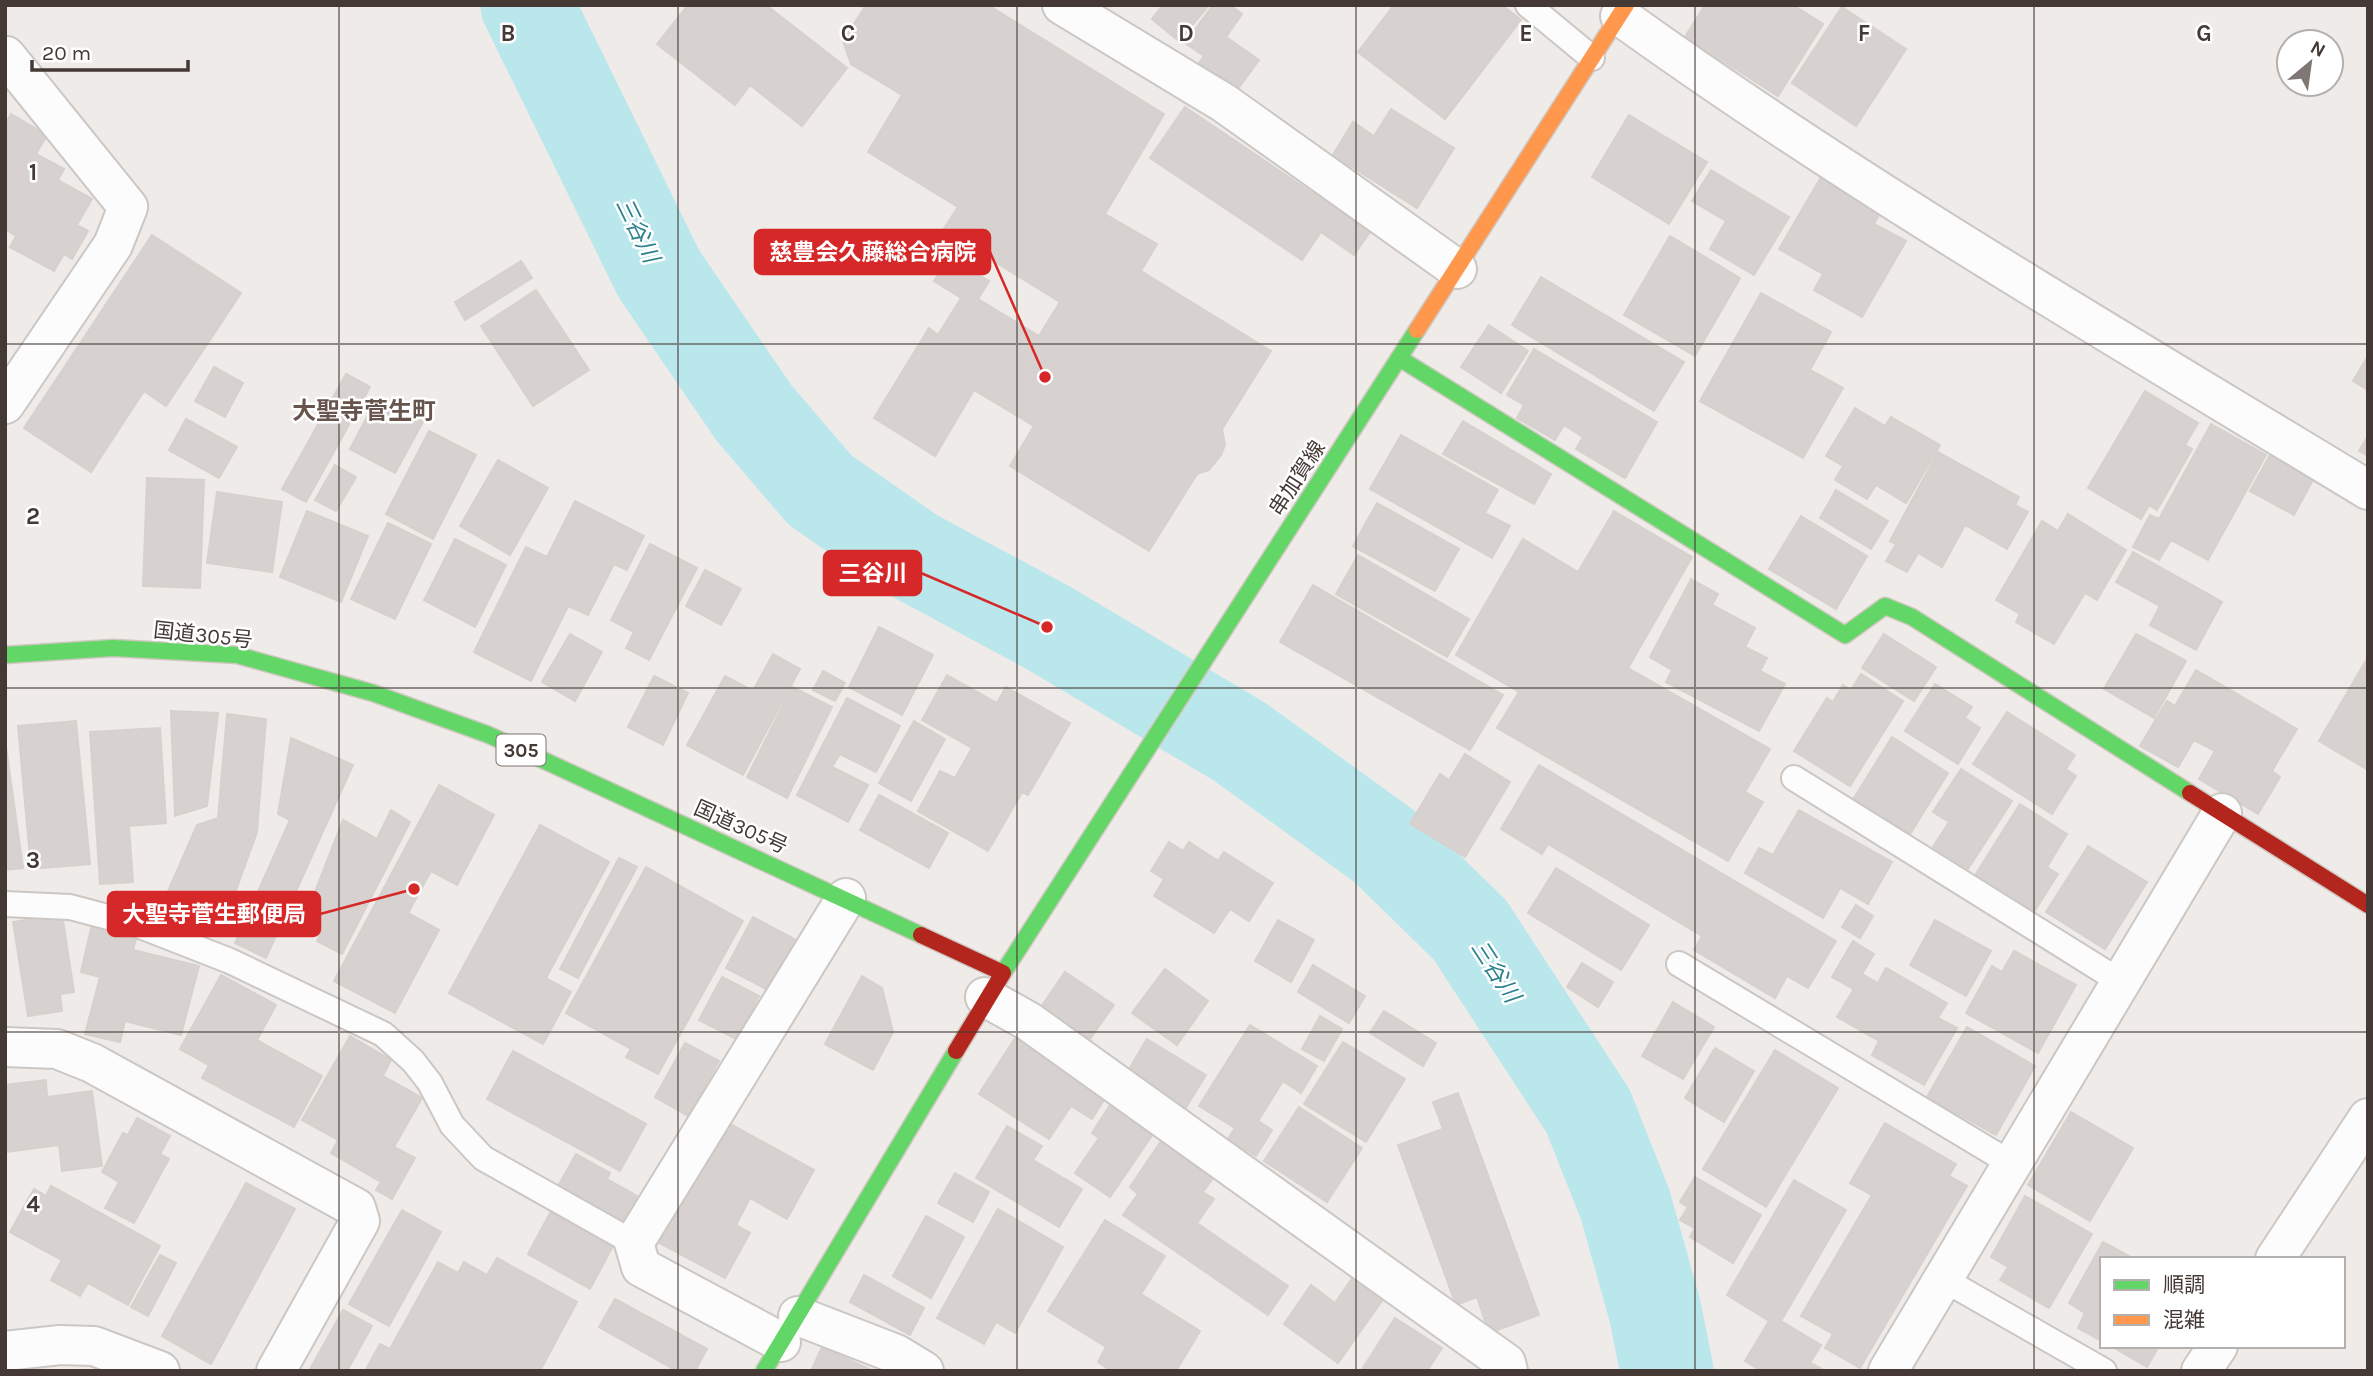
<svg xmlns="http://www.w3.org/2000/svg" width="2373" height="1376" viewBox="0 0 2373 1376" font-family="Karla,'Noto Sans JP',sans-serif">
	<rect width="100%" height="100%" fill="#efebe8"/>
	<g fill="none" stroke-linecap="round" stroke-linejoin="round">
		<!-- river -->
		<path stroke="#b9e7ec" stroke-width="93" d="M527,5l132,269 95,139 66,77 93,65 134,72 193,115 144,104 86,84 118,181 37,93 30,107 12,60"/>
	</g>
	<!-- building -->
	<g fill="#d7d2cf" stroke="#d7d1ce" stroke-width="2">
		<path d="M688,5h78l81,63 -45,58 -52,-41 -15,20 -78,-61z"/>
		<path d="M866,5h122l176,109 -59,100 52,30 -16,27 130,80 -49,78 3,16 -4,10 -12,15 -12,4 -48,77 -139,-85 24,-40 -60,-36 -39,66 -61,-38 55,-90 9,7 23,-37 -27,-17 15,-24 40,24 -11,18 61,37 21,-34 -117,-72 15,-23 -90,-55 34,-57 -51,-31 -8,-23z"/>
		<path d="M1163,5h46l-30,36 -27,-22z"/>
		<path d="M1213,5h17l12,9 -16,23 33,23 -24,33 -38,-27 7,-10 -19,-13z"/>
		<path d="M1394,5h108l19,15 -76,99 -87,-67z"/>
		<path d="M1705,5h88l30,19 -45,72 -93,-59z"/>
		<path d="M1842,7l64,42 -50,77 -64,-43z"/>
		<path d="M1185,107l185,125 -16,23 -33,-23 -19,28 -152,-102z"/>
		<path d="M1391,109l63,39 -37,60 -84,-53 20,-33 21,14z"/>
		<path d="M11,114l36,21 -11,19 28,15 -6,11 34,19 -15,26 11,6 -16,28 -8,-5 -10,17 -44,-24 6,-11 -11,-7v-104z"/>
		<path d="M1629,115l78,47 -38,62 -77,-47z"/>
		<path d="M1711,170l78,47 -35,58 -44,-26 16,-28 -34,-20z"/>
		<path d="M1821,177l60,34 -7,13 32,17 -44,76 -48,-27 9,-16 -44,-25z"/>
		<path d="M152,235l89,58 -75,113 -22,-15 -53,81 -67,-44z"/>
		<path d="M1670,236l70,42 -45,78 -71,-41z"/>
		<path d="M521,261l11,17 -67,42 -10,-18z"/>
		<path d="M1541,277l143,85 -30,49 -142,-86z"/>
		<path d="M536,290l53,80 -56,36 -52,-80z"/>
		<path d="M1761,293l70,39 -21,38 33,18 -40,70 -103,-57z"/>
		<path d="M1489,325l39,26 -27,42 -40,-26z"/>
		<path d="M1534,349l123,73 -32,56 -49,-29 7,-12 -19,-12 -9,15 -38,-22 7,-13 -17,-10z"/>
		<path d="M2368,356v34l-15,-9z"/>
		<path d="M214,367l29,16 -18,34 -30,-16z"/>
		<path d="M346,374l24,13 -64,115 -24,-13z"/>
		<path d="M2145,391l53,32 -13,22 7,4 -35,61 -8,-5 -8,14 -53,-31z"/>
		<path d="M377,398l46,24 -28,51 -45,-24z"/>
		<path d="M1855,408l30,18 6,-9 49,28 -34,58 -30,-18 -9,14 -32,-19 8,-14 -17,-10z"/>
		<path d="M186,419l51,28 -18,31 -50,-28z"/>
		<path d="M1463,421l88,53 -17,30 -91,-50z"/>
		<path d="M2211,424l55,31 -58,105 -37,-20 -12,20 -26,-13 17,-32 9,4z"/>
		<path d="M429,431l47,24 -43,84 -47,-25z"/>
		<path d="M1401,435l97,55 -13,23 25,13 -18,32 -122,-69z"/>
		<path d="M2368,436v20l-9,-5z"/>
		<path d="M1938,452l81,45 -4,8 13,7 -21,37 -42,-24 -23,42 -24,-14 -11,19 -21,-11 10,-17 -6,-3z"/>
		<path d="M2270,455l44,23 -20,37 -44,-24z"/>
		<path d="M498,460l50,28 -38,67 -50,-29z"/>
		<path d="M335,465l21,12 -20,34 -21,-11z"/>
		<path d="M147,478l57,2 -4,108 -57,-2z"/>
		<path d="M1836,490l52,31 -17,28 -51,-31z"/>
		<path d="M217,492l65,10 -10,70 -65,-9z"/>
		<path d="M575,501l69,35 -17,34 -13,-6 -26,51 -20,-9 -37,75 -57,-29 52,-105 21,10z"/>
		<path d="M1377,503l82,46 -24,42 -82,-45z"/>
		<path d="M307,511l61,25 -27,66 -61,-25z"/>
		<path d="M1614,511l78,46 -64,111 142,81 -25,43 18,10 -35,59 -231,-133 22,-36 -63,-37 67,-116 55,33z"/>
		<path d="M2068,514l58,36 -29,50 -12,-7 -31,51 -38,-22 4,-8 -24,-14 46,-79 16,10z"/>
		<path d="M1801,516l66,40 -31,53 -67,-40z"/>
		<path d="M388,523l43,21 -36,75 -44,-20z"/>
		<path d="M455,539l51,26 -31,62 -51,-27z"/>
		<path d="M650,544l47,24 -48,92 -23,-12 8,-16 -23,-12z"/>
		<path d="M2133,552l89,50 -26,48 -46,-25 10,-19 -44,-24z"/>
		<path d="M1358,555l111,64 -22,38 -111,-63z"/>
		<path d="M705,570l36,19 -20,36 -35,-19z"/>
		<path d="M1691,579l27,15 -6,11 43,23 -10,19 22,11 -7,13 25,13 -26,47 -93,-49 6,-12 -22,-13z"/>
		<path d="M1313,585l190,110 -33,55 -190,-108z"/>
		<path d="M879,627l54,28 -31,60 -53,-28z"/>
		<path d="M570,634l32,18 -27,49 -33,-19z"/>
		<path d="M1884,634l52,33 -22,34 -52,-33z"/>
		<path d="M2136,634l50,27 -32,57 -50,-29z"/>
		<path d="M773,654l27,15 -57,106 -56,-30 38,-69 28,15z"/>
		<path d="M2368,657v113l-49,-29z"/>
		<path d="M2196,670l101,59 -25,42 8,6 -22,37 -59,-35 16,-28 -21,-11 -16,27 -38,-21 27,-45 8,5z"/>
		<path d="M823,671l22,12 -10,18 -22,-11z"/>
		<path d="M1861,674l42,27 -53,85 -56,-35 33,-53 6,4 10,-17 8,5z"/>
		<path d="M947,675l50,28 9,-16 64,36 -42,72 -6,-3 -34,59 -70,-40 22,-40 15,7 17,-30 -50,-28z"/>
		<path d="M654,676l34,17 -25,52 -35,-18z"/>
		<path d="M1935,684l37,23 -7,11 15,10 -22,36 -53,-33z"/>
		<path d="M792,687l40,20 -45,91 -40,-21z"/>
		<path d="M847,698l53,28 -24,46 -36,-18 -8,13 36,18 -20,37 -51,-27z"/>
		<path d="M171,711l47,2 -11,93 -32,10z"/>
		<path d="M2007,712l68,43 -9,14 10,7 -24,38 -79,-50z"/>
		<path d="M227,714l39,5 -9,113 -35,97 -60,-24 35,-80 21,-7z"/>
		<path d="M76,721l14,143 -59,5 -13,-143z"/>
		<path d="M914,721l31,18 -34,62 -32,-18z"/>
		<path d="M160,728l6,95 -37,3 4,56 -33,2 -10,-152z"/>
		<path d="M1892,737l56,36 -38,61 -56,-36z"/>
		<path d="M291,738l62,27 -87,193 -31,-15 55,-123 -12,-6z"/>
		<path d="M5,740l18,128 -18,2z"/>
		<path d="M1465,754l45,28 -45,75 -55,-33 30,-50 9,6z"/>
		<path d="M1539,765l297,176 -28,47 -21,-12 -12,22 -81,-48 8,-14 -154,-92 -6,10 -41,-25z"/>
		<path d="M1961,769l51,32 -44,68 -35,-22 16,-25 -16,-10z"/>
		<path d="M439,785l55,30 -37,70 -26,-14 -23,42 31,17 -44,83 -61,-32z"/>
		<path d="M879,795l69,38 -19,35 -69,-38z"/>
		<path d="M2020,804l47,30 -20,33 11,7 -26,41 -58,-38z"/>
		<path d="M391,810l19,12 -68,132 -25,-13 5,-12 -18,-9 39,-100 34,19z"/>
		<path d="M1799,810l93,52 -24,42 -28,-16 -17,30 -78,-45 14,-25 14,7z"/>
		<path d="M540,825l69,37 -63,116 25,14 -28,52 -94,-51z"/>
		<path d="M1169,842l14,9 6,-9 29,19 6,-9 49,31 -24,38 -19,-12 -16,24 -60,-37 10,-17 -13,-8z"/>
		<path d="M2088,846l59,36 -42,67 -59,-37z"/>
		<path d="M619,858l18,9 -59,111 -18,-9z"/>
		<path d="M646,867l97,54 -85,153 -32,-17 5,-8 -65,-36z"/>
		<path d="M1556,868l93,57 -28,45 -93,-57z"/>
		<path d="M1856,905l17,11 -13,22 -18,-11z"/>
		<path d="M62,914l12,78 -14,2 2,17 -34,5 -15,-94z"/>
		<path d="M753,917l43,23 -28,50 -42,-22z"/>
		<path d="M1278,920l36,20 -23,42 -36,-21z"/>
		<path d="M1935,920l56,31 -25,45 -56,-31z"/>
		<path d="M92,924l45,11 -4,15 66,16 -18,69 -56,-14 -5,21 -35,-8 15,-57 -19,-5z"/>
		<path d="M1853,941l21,13 -12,20 16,9 8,-15 61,35 -9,15 19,10 -33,57 -52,-30 7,-14 -42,-24 17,-28 -22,-12z"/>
		<path d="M2014,951l62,34 -38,68 -72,-40 26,-47 10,6z"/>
		<path d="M1582,963l31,19 -15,25 -31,-20z"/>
		<path d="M1313,965l52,31 -16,27 -51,-31z"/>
		<path d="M1165,969l43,32 -31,44 -45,-32z"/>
		<path d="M1065,972l49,33 -27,38 -48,-33z"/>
		<path d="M221,975l55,30 -19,35 65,36 -28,51 -92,-49 7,-13 -29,-16z"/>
		<path d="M862,976l20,12 11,44 -20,38 -48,-26z"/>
		<path d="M722,977l37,19 -23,43 -37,-19z"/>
		<path d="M1673,1002l41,25 -31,52 -41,-23z"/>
		<path d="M1384,1011l52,32 -13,23 -53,-33z"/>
		<path d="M1320,1016l22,13 -18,32 -22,-12z"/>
		<path d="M1250,1025l67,41 -16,27 -18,-12 -25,40 14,9 -16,26 -28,-17 7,-11 -36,-22z"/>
		<path d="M1967,1027l68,39 -39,69 -69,-38z"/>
		<path d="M350,1036l41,24 -8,16 39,22 -28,49 21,11 -23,41 -16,-9 5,-8 -50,-29 7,-13 -36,-20z"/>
		<path d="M1015,1038l92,57 -15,24 -21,-13 -22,33 -70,-45z"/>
		<path d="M1147,1039l59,36 -23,37 -58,-36z"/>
		<path d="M1343,1042l62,37 -39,63 -62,-38z"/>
		<path d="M685,1043l34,18 -31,55 -33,-19z"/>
		<path d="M1715,1048l39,23 -30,51 -39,-24z"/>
		<path d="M1775,1050l63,38 -72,119 -63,-38z"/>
		<path d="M513,1051l133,73 -26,47 -133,-72z"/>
		<path d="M46,1080l1,17 45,-6 10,75 -40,5 -3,-26 -54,7v-67z"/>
		<path d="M1458,1093l81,222 -50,18 -12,-36 -21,8 -58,-160 45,-16 -10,-27z"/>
		<path d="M1112,1102l43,29 -45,66 -35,-24 24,-35 -7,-5z"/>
		<path d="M1299,1107l63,41 -35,54 -63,-41z"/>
		<path d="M2071,1112l62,36 -43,73 -62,-36z"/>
		<path d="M137,1118l33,18 -10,18 9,5 -35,64 -29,-15 14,-26 -17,-10 21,-39 5,2z"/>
		<path d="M723,1120l91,50 -27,49 -37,-21 -14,27 14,8 -25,45 -69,-37z"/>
		<path d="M1885,1123l71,41 -7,12 18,10 -107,182 -35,-20 8,-14 -32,-18 71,-121 -22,-12z"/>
		<path d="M1007,1126l35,20 -9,14 49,29 -23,38 -83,-49z"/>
		<path d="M1161,1141l52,37 -10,14 11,7 -17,24 91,63 -20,29 -145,-100 15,-21 -8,-7z"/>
		<path d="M576,1154l34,19 -3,6 30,17 -15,28 -65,-36z"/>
		<path d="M955,1173l34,19 -16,30 -35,-19z"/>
		<path d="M1695,1177l66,38 -28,48 -43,-26 5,-9 -15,-8 8,-13 -8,-5z"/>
		<path d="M1794,1180l52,30 -65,111 40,24 -11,18 10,5 -59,3 -16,-10 24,-40 -42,-26z"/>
		<path d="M246,1183l49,26 -84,155 -49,-28z"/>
		<path d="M51,1186l109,60 -32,59 -40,-22 -8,13 -29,-16 11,-20 -52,-28 24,-43 12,7z"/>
		<path d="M2025,1196l67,38 -43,74 -49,-28 8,-13 -17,-10z"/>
		<path d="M998,1209l65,38 -48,86 -19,-11 -12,22 -47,-26z"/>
		<path d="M402,1210l39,22 -52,94 -40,-22z"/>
		<path d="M551,1211l62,35 -23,43 -62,-35z"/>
		<path d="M926,1216l38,21 -33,61 -38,-22z"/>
		<path d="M1105,1220l60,36 -24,38 59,37 -24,40h-65l-13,-9 8,-15 -58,-36z"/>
		<path d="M2103,1242l31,17h-32v82l-24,-13 7,-15 -16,-10z"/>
		<path d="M160,1255l16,8 -28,53 -17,-9z"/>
		<path d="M497,1258l80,44 -37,69h-175l15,-27 10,5 48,-87 20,11 6,-11 23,13z"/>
		<path d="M1355,1274l31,21 -48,68 -54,-39 27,-39 24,18z"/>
		<path d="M864,1275l60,33 -14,27 -60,-33z"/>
		<path d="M615,1299l92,50 -12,22h-18l-78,-44z"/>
		<path d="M343,1310l29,16 -25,45h-38z"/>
		<path d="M1395,1318l47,30 -15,23h-66z"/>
		<path d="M2111,1346h48l-12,21z"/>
		<path d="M822,1347l51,24h-62z"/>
	</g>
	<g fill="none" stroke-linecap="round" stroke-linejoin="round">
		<defs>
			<g id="lane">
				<path d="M1528,5l64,53"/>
				<path d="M1794,778l327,204"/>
				<path d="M5,904l65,3 68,18 92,36 153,73 30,27 17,22 22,42 31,33 151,85"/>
				<path d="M1679,964l333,200"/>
				<path d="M1943,1279l161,92"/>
			</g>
			<g id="street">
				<path d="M1062,5l162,98 233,166"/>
				<path d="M1620,16c239,172 496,321 748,474"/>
				<path d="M5,404l108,-159 15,-38 -122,-151"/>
				<path d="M985,997l43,24 478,342 2,8"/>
				<path d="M5,1047l52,2 35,14 264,145 4,13 -84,150"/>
				<path d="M2275,1259l93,-141"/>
				<path d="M798,1316l98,38 28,17"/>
				<path d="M781,1342l-140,-75 -7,-24 212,-345"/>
				<path d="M5,1351l55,-6 34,1 66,25"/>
				<path d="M1888,1371l334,-558"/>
				<path d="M2201,1371l17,-25"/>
			</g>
			<g id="fast">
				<path d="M1399,358l446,277 40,-29 27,11 278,176"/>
				<path d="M5,655l108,-7 124,7 136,38 116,42 432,200"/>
				<path d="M1003,973l414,-643"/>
				<path d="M764,1371l192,-320"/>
			</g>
			<path id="slow" d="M1417,330l209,-325"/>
			<g id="jam">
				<path d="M2190,793l178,112"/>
				<path d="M921,935l82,38 -47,78"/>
			</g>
		</defs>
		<!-- lane casing -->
		<use href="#lane" stroke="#cbc7c4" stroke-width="28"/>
		<!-- street casing -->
		<use href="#street" stroke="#cbc7c4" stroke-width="42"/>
		<!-- fast casing -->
		<use href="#fast" stroke="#cfc7c0" stroke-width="19"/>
		<!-- slow casing -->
		<use href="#slow" stroke="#cfc7c0" stroke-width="19"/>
		<!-- jam casing -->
		<use href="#jam" stroke="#cfc7c0" stroke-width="19"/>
		<!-- lane -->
		<use href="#lane" stroke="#fdfcfc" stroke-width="24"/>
		<!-- street -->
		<use href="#street" stroke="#fdfcfc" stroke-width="38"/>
		<!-- fast -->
		<use href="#fast" stroke="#63d668" stroke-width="16"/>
		<!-- slow -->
		<use href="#slow" stroke="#ff974d" stroke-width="16"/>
		<!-- jam -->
		<use href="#jam" stroke="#b3261e" stroke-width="16"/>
	</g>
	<!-- grid -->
	<path fill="none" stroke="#443935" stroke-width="2" stroke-opacity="0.55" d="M339,5v1366M678,5v1366M1017,5v1366M1356,5v1366M1695,5v1366M2034,5v1366M5,344h2363M5,688h2363M5,1032h2363"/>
	<g text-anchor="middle" stroke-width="5" stroke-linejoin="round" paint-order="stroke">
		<!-- shield labels -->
		<rect fill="#fff" stroke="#7c7472" stroke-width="2" x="496.5" y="734.5" width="49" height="31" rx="5"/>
		<g font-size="19" font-weight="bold" fill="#443935">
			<text x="521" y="757">305</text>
		</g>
		<!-- street labels -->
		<g font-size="21" fill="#443935" stroke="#fff">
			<text transform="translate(1297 478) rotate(-57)" y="7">串加賀線</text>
			<text transform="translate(203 635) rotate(6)" y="7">国道305号</text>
			<text transform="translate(741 827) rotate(24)" y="7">国道305号</text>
		</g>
		<!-- water labels -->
		<g font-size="23" font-style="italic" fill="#2b818e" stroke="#fff">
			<text transform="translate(638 230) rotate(64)" y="8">三谷川</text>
			<text transform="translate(1496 971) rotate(57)" y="8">三谷川</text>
		</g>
		<!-- quarter labels -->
		<g font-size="24" font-weight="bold" fill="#67544c" stroke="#fff">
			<text x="364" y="419">大聖寺菅生町</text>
		</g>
	</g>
	<g font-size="23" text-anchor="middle" font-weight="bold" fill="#443935" stroke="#fff" stroke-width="5" stroke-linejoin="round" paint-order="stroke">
		<text x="508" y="41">B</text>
		<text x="848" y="41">C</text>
		<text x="1186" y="41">D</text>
		<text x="1526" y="41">E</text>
		<text x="1864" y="41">F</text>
		<text x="2204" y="41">G</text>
		<text x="33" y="180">1</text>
		<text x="33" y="524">2</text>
		<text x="33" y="868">3</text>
		<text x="33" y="1212">4</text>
	</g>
	<!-- callouts -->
	<path fill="none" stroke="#d62828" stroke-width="2.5" d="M1045 377L990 252M1047 627L921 573M414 889L320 914"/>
	<g fill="#d62828" stroke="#fff" stroke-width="2.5">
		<circle cx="1045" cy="377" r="7"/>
		<circle cx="1047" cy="627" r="7"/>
		<circle cx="414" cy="889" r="7"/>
	</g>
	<g fill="#d62828" stroke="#d62828" stroke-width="2.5">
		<rect x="755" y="230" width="235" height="44" rx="7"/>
		<rect x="824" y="551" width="97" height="44" rx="7"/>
		<rect x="108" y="892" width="212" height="44" rx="7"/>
	</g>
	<g font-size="23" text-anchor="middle" font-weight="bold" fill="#fff">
		<text x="873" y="260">慈豊会久藤総合病院</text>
		<text x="873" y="581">三谷川</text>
		<text x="214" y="922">大聖寺菅生郵便局</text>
	</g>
	<!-- border -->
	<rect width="2373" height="1376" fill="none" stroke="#443935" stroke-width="14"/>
	<!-- legend -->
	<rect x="2100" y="1257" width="245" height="91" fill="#ffffff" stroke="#b4b0ae" stroke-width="2"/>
	<rect x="2114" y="1280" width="35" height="10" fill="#63d668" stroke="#b4b0ae" stroke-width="2"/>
	<text x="2163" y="1292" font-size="21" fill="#443935">順調</text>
	<rect x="2114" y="1315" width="35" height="10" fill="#ff974d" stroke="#b4b0ae" stroke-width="2"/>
	<text x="2163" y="1327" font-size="21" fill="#443935">混雑</text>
	<!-- north arrow -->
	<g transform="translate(2310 63) rotate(29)"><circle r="33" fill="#ffffff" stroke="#b4b0ae" stroke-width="2"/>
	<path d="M0-5L12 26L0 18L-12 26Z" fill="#807774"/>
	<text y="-10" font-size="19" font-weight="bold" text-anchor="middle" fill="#443935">N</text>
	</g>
	<!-- scale -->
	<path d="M32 60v10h156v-10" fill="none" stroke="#443935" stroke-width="3.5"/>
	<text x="42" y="60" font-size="21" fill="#443935" stroke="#ffffff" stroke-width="5" paint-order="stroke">20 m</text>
</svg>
